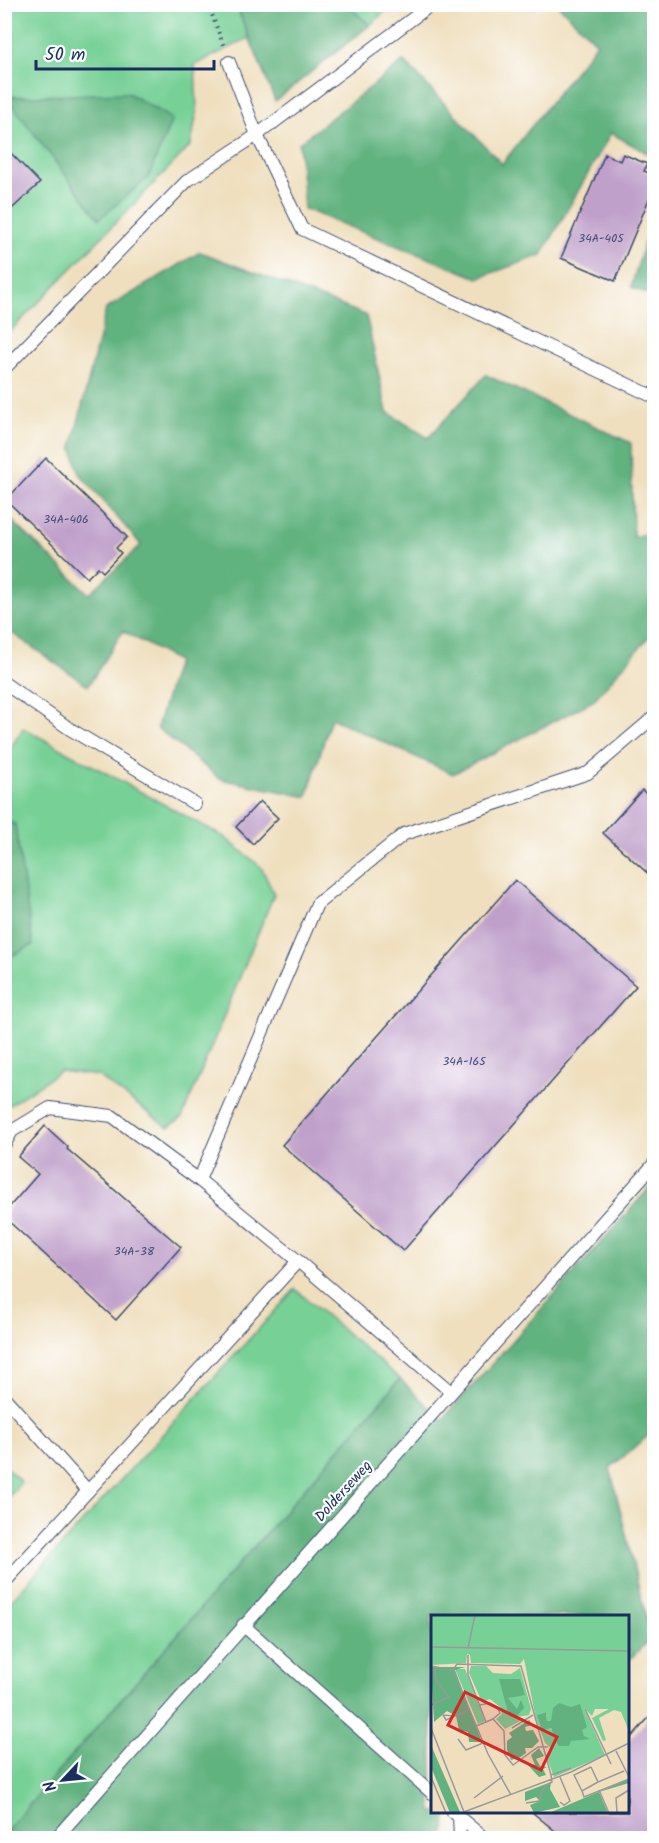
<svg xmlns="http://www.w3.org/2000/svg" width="659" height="1843" viewBox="0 0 659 1843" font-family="Kalam,sans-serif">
	<rect width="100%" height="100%" fill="#fff"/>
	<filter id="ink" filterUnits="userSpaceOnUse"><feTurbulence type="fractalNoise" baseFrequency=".0167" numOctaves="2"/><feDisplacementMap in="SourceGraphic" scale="12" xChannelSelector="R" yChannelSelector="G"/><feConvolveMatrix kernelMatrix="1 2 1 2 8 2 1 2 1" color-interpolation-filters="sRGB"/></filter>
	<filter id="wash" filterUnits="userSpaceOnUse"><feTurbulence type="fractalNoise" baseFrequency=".008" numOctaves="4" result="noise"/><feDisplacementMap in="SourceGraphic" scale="24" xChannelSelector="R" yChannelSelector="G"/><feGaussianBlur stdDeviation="1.35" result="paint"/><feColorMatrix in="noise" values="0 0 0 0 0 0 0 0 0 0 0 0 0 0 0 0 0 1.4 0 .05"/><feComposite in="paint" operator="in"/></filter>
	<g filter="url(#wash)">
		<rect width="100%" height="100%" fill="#efdfbe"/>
		<!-- green -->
		<g fill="#77d096" stroke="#49807a" stroke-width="1.5">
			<path d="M5,5h231l13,33 -54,27 2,46 -6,34 -186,192z"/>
			<path d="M347,5h45l-22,20z"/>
			<path d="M23,728l201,109 37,30 13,27 -92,224 -14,9 -70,-51 -38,-5 -55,37 -1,-349z"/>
			<path d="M295,1289l105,90 -395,454v-226z"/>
			<path d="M5,1466l16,16 -16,20h-1z"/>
		</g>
		<!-- forest -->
		<g fill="#61b27f" stroke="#3e706e" stroke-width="1.5">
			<path d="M236,5h111l23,20 -95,76z"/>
			<path d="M558,5h96v152l-43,-24 -69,122 -64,23 -174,-69 -5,-66 105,-82 98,103 95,-121z"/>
			<path d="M128,93l44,26 -24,59 -49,41 -93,-122z"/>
			<path d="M654,211v86l-23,-10z"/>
			<path d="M200,252l166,63 21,97 41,26 58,-63 145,68 2,94 21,-5v99l-61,70 -140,73 -122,-56 -24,79 -87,-18 -63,-51 20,-67 -54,-30 -35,55 -83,-58v-114l84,80 52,-49 -61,-71 -8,-27 34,-138z"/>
			<path d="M5,821l10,3 18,121 -28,14z"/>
			<path d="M654,1183v248l-44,37 41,170 -23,23v-45h-196v196h14l-1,26h-440v-5l395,-454 42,41z"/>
		</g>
		<g id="blocks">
			<!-- building -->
			<g fill="#bfa0ca">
				<path d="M4,146l36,37 -36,33z"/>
				<path d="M605,154l15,7 3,-7 24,10 -3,7 10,4v12l-39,94 -54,-23z"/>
				<path d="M46,458l81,79 -11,11 5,5 -18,19 -5,-5 -11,11 -81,-78z"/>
				<path d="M642,790l12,11v78l-51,-46z"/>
				<path d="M260,801l18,17 -25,26 -17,-17z"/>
				<path d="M515,880l121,106 -233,265 -121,-106z"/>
				<path d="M45,1126l23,21 -1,2 114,98 -65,73 -112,-103v-4l34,-39 -20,-17z"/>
				<path d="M654,1712v127h-89l-33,-27h95v-70z"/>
			</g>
		</g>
	</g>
	<g filter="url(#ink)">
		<use href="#blocks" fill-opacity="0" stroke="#3b496c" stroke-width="1.5"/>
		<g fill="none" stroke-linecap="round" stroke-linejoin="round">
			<defs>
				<g id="lane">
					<path d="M229,62l28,73 45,94 352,168"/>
					<path d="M4,369l183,-188 70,-46 175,-131"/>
					<path d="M4,683l66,46 125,75"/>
					<path d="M4,1145l8,-14 38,-23 62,8 87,64"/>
					<path d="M298,1261l-99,-81 118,-276 87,-70 184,-61 66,-56"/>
					<path d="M4,1397l84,94"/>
					<path d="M4,1583l294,-322 153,131"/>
					<path d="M243,1625l189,168"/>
					<path d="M453,1812l31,26"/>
					<path d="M459,1816l1,22"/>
					<path d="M56,1838l598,-674"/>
				</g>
			</defs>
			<!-- lane casing -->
			<use href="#lane" stroke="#3b496c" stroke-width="14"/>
			<!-- path -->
			<path stroke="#3b496c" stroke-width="4" stroke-dasharray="1.5 4.5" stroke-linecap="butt" d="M208,4l16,43"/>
			<!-- lane -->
			<use href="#lane" stroke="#fff" stroke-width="12"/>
		</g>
	</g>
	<g text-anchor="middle" stroke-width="4.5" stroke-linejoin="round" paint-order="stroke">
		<!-- number labels -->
		<g font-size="12" fill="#444b79">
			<text x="601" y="242">34A-405</text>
			<text x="66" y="523">34A-406</text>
			<text x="464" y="1065">34A-165</text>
			<text x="134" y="1255">34A-38</text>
		</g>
		<!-- street labels -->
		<g font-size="15" fill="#1b2f5e" stroke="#fff">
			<text transform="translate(343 1491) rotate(-48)" y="5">Dolderseweg</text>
		</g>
	</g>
	<!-- overview -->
	<g transform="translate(431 1615)">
		<rect width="198" height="198" fill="#efdfbe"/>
		<path d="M0,0h198v116l-8,-19 -7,-2 -15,8 7,22 -3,1 -11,-23 17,-9h-14l-3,7 -8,-8 21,47 -51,22 -8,-22 6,-6 -7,-6 -9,-24 -12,-60 -4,5 -49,-1 -1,-8 -3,-1 -1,9 -35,2zM140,93l13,28 -26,10 -4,-14 -17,-17 9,-3 1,9h4zM40,51h15l7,7 18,1 9,-6 11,41 -2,6 -12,2 3,4 -15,8 -9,-10 6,-5 -2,-7 -10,-8 -8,3 -13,-29zM24,54h10l20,52 -7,3z" fill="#77d096" fill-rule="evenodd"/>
		<path d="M0,52h34l-10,3 27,72h-13l-1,-10 -9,-2 -3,-14 -9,-5 -13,11zM68,64h21l5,16 -17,3 9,11 4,-9 3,8 -9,10 -6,-2zM128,88l12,4 9,-3 7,23 -5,3 2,6 6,3 -19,2 -2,5h-11l-7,-18 -9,2 -5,-15 9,-3 1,9h4l2,-13zM98,105l3,5 -7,2 1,4 7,-1 6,11 -7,7h-7l1,5 -7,5 -8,2 -4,-10v-9l5,-4 -3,-4zM0,130l29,67 -1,1h-9l-19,-46zM108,133l5,8 -8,3 4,7 7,1 -4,2 3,6 -7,2 -13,-14 9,2 -4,-10zM198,164v4l-30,9 9,21h-59zM120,167l-1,7 10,18 -26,6 -4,-8 10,-4 -4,-4 -11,4v-9z" fill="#61b27f"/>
		<path fill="none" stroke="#9a9998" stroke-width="1.5" d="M0,32l198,4M37,33l7,-33M37,40v20l18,47 -10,4M0,51l22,4 4,-6 64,2 30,109M22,55l35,84 23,41M0,90l18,-8 -12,-15 -3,-16M49,90l10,-2 7,4 3,6 -7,6M154,94l26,55M24,101l-12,-1 3,5 9,-4 14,-6M55,107l7,-3 11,12 1,24 8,10 25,-18h10M0,113l33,84M81,113l21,-13M27,124l8,11 17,-7M185,136l13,26M160,152l-17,8 8,16 16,-9M160,152l7,15 26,-11M0,162l15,36M129,162l10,24 -6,4 -4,-3M168,175l10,23M151,176l2,6 45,-18M43,183l29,-22M95,188l13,-2 6,-15 7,-4 -1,-7 20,-7M30,198l110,-41 58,-29M186,198l-1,-15 13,-8"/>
		<path fill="#d62828" fill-opacity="0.15" stroke="#d62828" stroke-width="3" d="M34,77l92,45 -16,33 -93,-45z"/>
		<rect width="198" height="198" fill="none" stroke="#1b2f5e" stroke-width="3"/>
	</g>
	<!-- margin -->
	<rect width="659" height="1843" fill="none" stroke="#fff" stroke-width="24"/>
	<!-- north arrow -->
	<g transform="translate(63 1780) rotate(244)" stroke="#ffffff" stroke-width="4.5" paint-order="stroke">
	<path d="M0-4.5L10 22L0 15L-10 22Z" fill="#1b2f5e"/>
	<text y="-9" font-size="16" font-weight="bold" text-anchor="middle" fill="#1b2f5e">N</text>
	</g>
	<!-- scale -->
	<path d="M36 60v9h178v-9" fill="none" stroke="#1b2f5e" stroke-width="3"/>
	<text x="45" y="60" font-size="18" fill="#1b2f5e" stroke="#ffffff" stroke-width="4.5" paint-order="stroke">50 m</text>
</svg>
